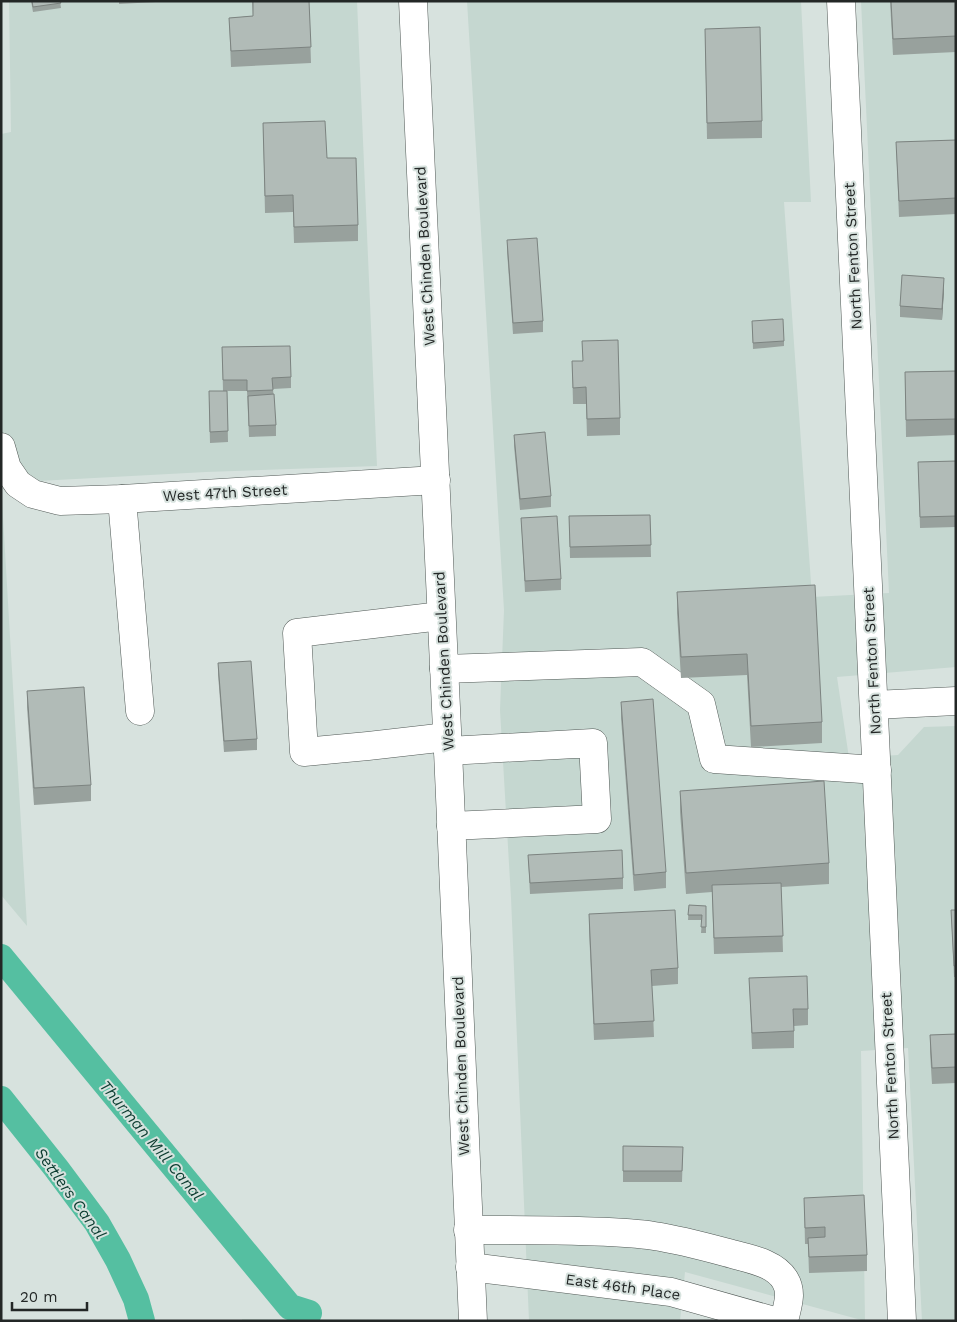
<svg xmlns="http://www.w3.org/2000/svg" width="957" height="1322" viewBox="0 0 957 1322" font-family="'Work Sans',sans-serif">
	<rect width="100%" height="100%" fill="#d7e2de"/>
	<!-- built -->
	<g fill="#c5d7d0">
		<path d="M9,1h348l20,465 -171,6 -205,11 26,443 -26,-31v-761l10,-2z"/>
		<path d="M467,1h334l10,201h-27l28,395 77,-4 -28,-592h95v666l-119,10 12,81 49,-3 26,-28 32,-1v595h-34l-14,-273 -47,3 4,270 -180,-49 -5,49h-151l-18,-423 -11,-188 4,-100z"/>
		<path d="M242,1319l174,1v1h-174z"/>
	</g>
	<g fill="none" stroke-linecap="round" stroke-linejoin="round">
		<!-- canal -->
		<g stroke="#55bfa1" stroke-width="26">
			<path d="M1,957l289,350 19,6"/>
			<path d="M1,1099l55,69 41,55 21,37 18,39 6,22"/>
		</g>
		<defs>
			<g id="minor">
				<path d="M841,1l61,1320"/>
				<path d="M1,447l6,21 11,16 15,10 27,7 62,-2 314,-19"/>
				<path d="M122,499l18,212"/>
				<path d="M441,616l-144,17 7,119 64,-6 79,-9"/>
				<path d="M444,669l198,-7 59,42 13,55 163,11"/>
				<path d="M874,705l82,-4"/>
				<path d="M448,751l145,-8 4,76 -146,7"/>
				<path d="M468,1230c37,0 74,0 111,1 25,1 51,1 75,5 27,4 52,11 78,18 18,5 43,9 53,26 8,13 2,27 -1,41"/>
				<path d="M470,1267l201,25 103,29"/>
			</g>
			<path id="major" d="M413,1l35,750 25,570"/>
		</defs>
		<!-- minor casing -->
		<use href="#minor" stroke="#505855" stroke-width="29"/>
		<!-- major casing -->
		<use href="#major" stroke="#505855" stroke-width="29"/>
		<!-- minor -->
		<use href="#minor" stroke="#fff" stroke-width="28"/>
		<!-- major -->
		<use href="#major" stroke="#fff" stroke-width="28"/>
	</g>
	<!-- wall -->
	<g fill="#98a19d">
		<path d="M31,1h29l1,7 -28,4z"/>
		<path d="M119,1h55l-55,3z"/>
		<path d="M252,1h57l2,62 -80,4 -2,-49 24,-2z"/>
		<path d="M890,1h66v51l-63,3z"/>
		<path d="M705,29l57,92v17l-55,1z"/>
		<path d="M263,123l64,35 31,67v16l-64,2 -1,-31 -28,1z"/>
		<path d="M956,140v74l-57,3 -3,-75z"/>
		<path d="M507,240l36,81v11l-30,2 -6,-83z"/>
		<path d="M944,289l-2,31 -42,-3v-11z"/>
		<path d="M752,321l32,20v5l-31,3z"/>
		<path d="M582,341l38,77v17l-33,1 -1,-32h-13l-1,-43h11z"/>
		<path d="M222,347l69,30v11l-18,1 3,36v11l-27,1 -2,-46h-20l1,51 -18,1 -1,-41 14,-11z"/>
		<path d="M956,371v64l-50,2 -1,-65z"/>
		<path d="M514,435l37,61v11l-31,3 -6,-64z"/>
		<path d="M956,461v66l-36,1 -2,-66z"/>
		<path d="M650,515l1,42 -81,1 -1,-42z"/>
		<path d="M521,518l40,61v11l-36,2z"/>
		<path d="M677,592l145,130v21l-71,4 -4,-72 -66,3 -4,-65z"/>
		<path d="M218,663l39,76v11l-33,2 -6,-78z"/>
		<path d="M27,691l64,94v16l-57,4 -7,-98z"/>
		<path d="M621,702l45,170v16l-32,3 -13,-173z"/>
		<path d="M680,791l149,72v21l-48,3 2,65 -69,2 -2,-62 -26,2 -6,-82z"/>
		<path d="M528,855l95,23v11l-93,5z"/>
		<path d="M689,905l17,1v27h-5l1,-13h-14z"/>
		<path d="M951,910h5v67h-2z"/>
		<path d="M589,914l89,54v16l-26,2 2,51 -60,3 -5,-110z"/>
		<path d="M749,978l59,31v16l-14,1v22l-42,1z"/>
		<path d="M956,1034v49l-24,1 -2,-32v-17z"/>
		<path d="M623,1146l60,1 -1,35h-59z"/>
		<path d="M804,1198l63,57v16l-58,2 -1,-29h-3z"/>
	</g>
	<!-- shaded-wall -->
	<path fill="#7c8380" d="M944,278v11l-2,31v-11z"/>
	<!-- building -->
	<g fill="#b1bbb7" stroke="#7c8380">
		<path d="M32,1h28l1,2 -28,4z"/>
		<path d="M253,1h56l2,46 -80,4 -2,-33 24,-2z"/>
		<path d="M891,1h65v35l-63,3z"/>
		<path d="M760,27l2,94 -55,2 -2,-94z"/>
		<path d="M325,121l2,37h29l2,67 -64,2 -1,-32 -28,1 -2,-73z"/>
		<path d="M956,140v58l-57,3 -3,-59z"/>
		<path d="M537,238l6,83 -30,2 -6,-83z"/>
		<path d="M902,275l42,3 -2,31 -42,-3z"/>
		<path d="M783,319l1,22 -31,2 -1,-22z"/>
		<path d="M618,340l2,78 -33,1 -1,-32 -13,1 -1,-27h11l-1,-20z"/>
		<path d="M290,346l1,31 -19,1 1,12 -26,1v-11h-24l-1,-33z"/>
		<path d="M956,371v48l-50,1 -1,-48z"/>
		<path d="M209,391h18l1,40 -18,1z"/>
		<path d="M274,394l2,31 -27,1 -1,-30z"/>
		<path d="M545,432l6,64 -31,3 -6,-64z"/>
		<path d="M956,461v55l-36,1 -2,-55z"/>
		<path d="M650,515l1,30 -81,2 -1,-31z"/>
		<path d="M557,516l4,63 -36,2 -4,-63z"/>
		<path d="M815,585l7,137 -71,4 -4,-72 -66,3 -4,-65z"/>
		<path d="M251,661l6,78 -33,2 -6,-78z"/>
		<path d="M84,687l7,98 -57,3 -7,-97z"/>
		<path d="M653,699l13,173 -32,3 -13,-173z"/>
		<path d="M824,781l5,82 -143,10 -6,-82z"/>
		<path d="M622,850l1,28 -93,5 -2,-28z"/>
		<path d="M781,883l2,53 -69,2 -2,-53z"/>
		<path d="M689,905l17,1v21h-5l1,-12h-14z"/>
		<path d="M675,910l3,58 -27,2 3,51 -60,3 -5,-110z"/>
		<path d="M951,910h5v56h-2z"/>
		<path d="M807,976l1,33h-15l1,22 -42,2 -3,-55z"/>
		<path d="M956,1034v33l-24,1 -2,-33z"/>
		<path d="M623,1146l60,1 -1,24h-59z"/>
		<path d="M864,1195l3,60 -58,2 -1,-19 17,-1v-10l-20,1 -1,-30z"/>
	</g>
	<g text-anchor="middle" stroke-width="4" stroke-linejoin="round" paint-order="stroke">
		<!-- street labels -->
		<g font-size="15" fill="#232726" stroke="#d7e2de">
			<text transform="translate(425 256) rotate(-93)" y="5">West Chinden Boulevard</text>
			<text transform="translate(853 256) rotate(-93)" y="5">North Fenton Street</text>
			<text transform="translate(225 493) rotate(-3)" y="5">West 47th Street</text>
			<text transform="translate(444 661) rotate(-93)" y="5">West Chinden Boulevard</text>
			<text transform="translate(872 661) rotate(-93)" y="5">North Fenton Street</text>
			<text transform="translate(461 1066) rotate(-92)" y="5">West Chinden Boulevard</text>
			<text transform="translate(890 1066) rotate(-93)" y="5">North Fenton Street</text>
			<text transform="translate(623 1287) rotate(8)" y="5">East 46th Place</text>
		</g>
		<!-- water labels -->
		<g font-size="16" font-style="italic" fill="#0c3c30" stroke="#d7e2de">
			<text transform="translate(152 1140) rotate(50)" y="6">Thurman Mill Canal</text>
			<text transform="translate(71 1193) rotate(54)" y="6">Settlers Canal</text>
		</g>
	</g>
	<!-- border -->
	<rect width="957" height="1322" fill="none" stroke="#232726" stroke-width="5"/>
	<!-- scale -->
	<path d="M12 1302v8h75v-8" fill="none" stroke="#232726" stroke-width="2.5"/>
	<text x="20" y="1302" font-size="15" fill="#232726" stroke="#d7e2de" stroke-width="4" paint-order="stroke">20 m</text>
</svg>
